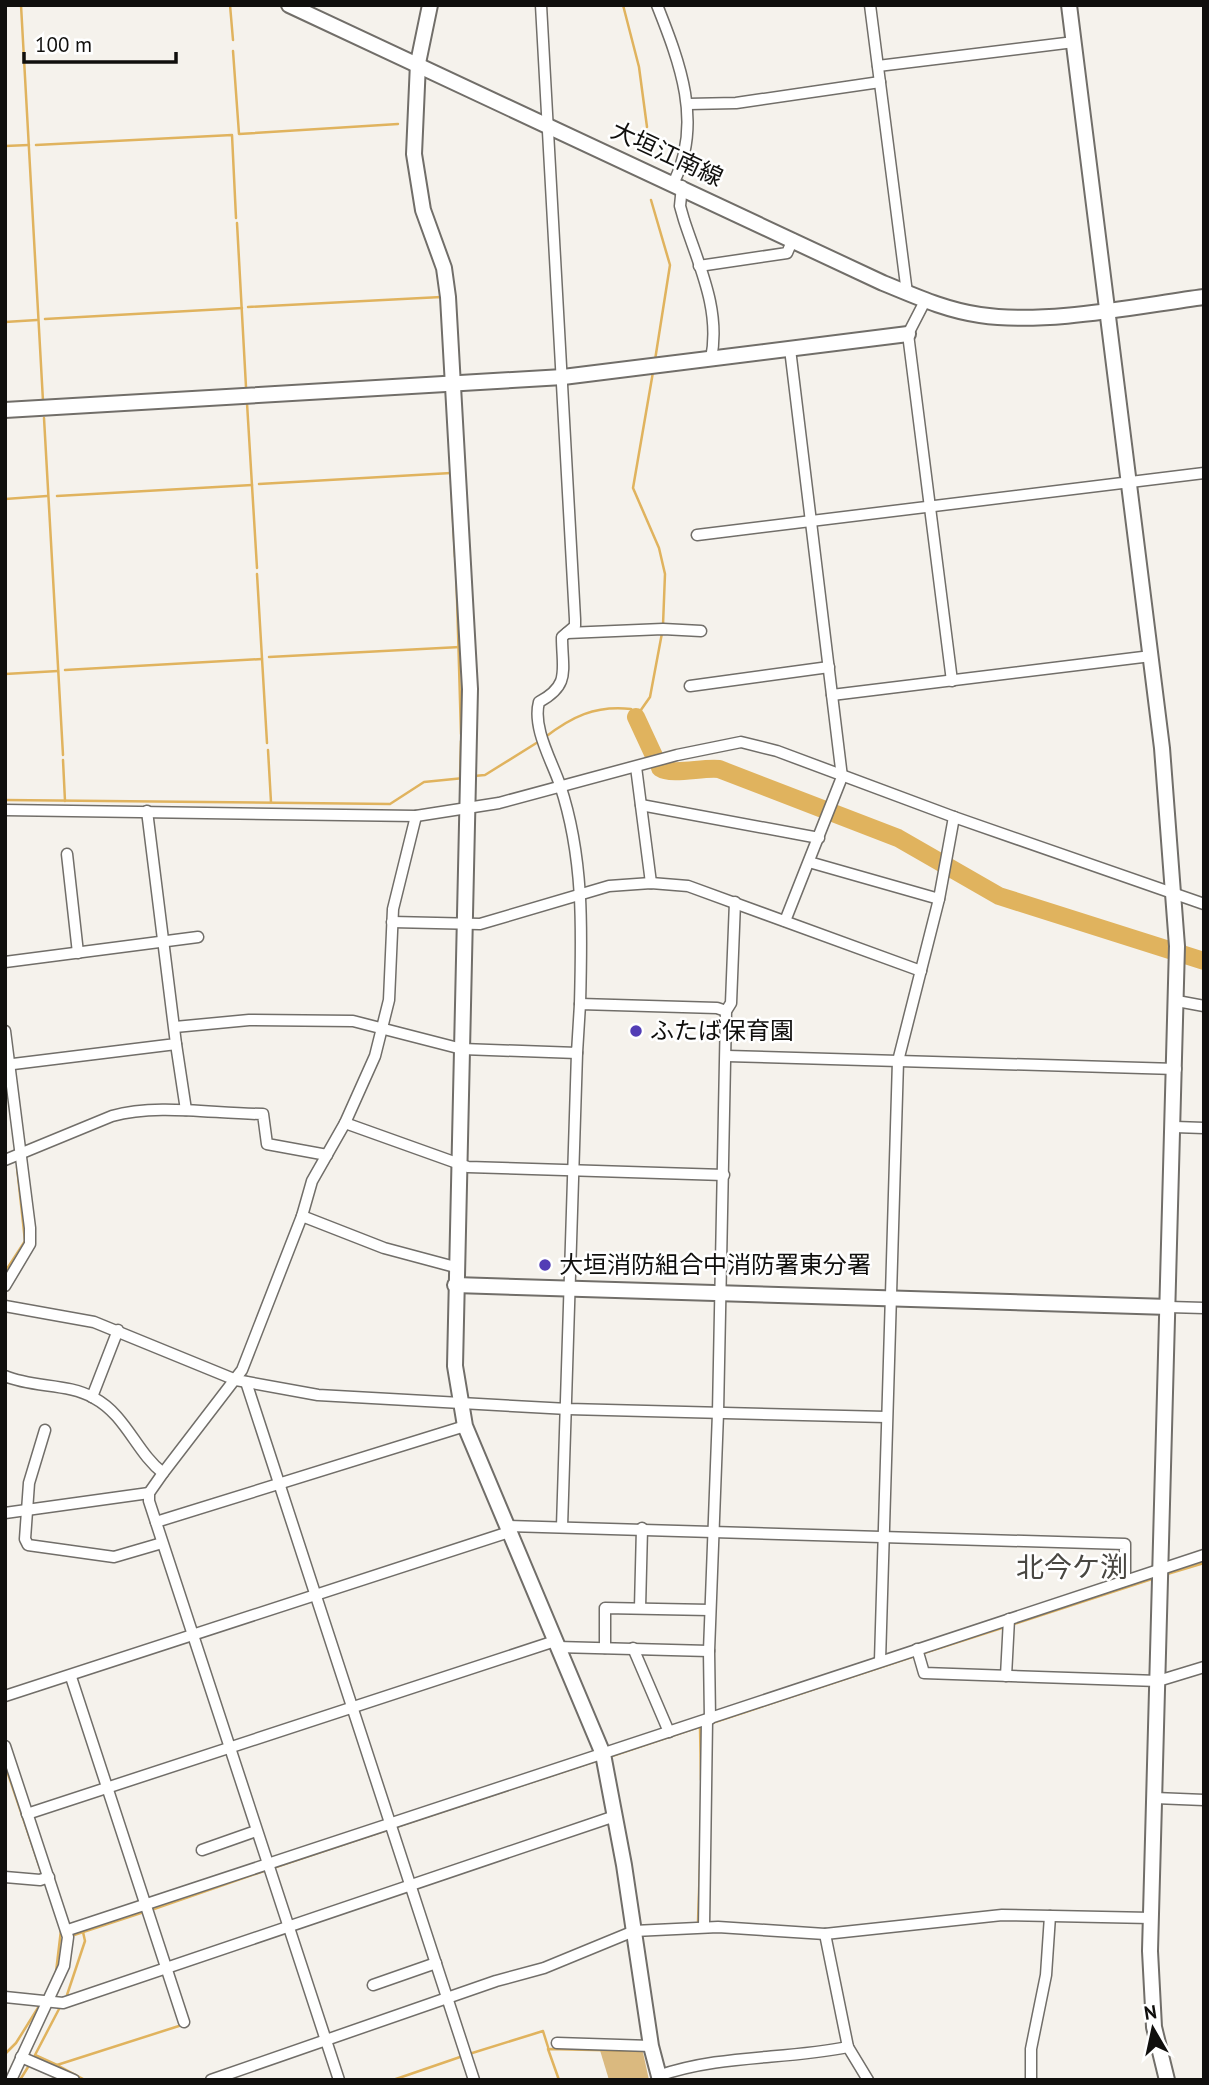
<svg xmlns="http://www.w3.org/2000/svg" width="1209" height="2085" viewBox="0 0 1209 2085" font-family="'PT Sans','Noto Sans JP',sans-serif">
	<rect width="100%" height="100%" fill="#f5f2ec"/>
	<!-- green -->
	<path fill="#dab97f" d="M599,2047l43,1 7,32h-40z"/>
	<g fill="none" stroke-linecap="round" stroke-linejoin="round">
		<!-- stream -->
		<g stroke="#e0b35e" stroke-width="2.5">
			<path d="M21,5l22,396"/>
			<path d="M230,5l3,35"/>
			<path d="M623,5l16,62 8,60"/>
			<path d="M233,51l6,83 159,-10"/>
			<path d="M36,145l196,-10 4,83"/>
			<path d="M5,146l24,-1"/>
			<path d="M651,200l19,65 -15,95"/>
			<path d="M237,223l9,164"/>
			<path d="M248,307l193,-10 1,17"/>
			<path d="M45,319l197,-11"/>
			<path d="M5,322l32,-2"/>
			<path d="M653,372l-20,116 26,60 6,26 -2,51"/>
			<path d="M247,403l10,165"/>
			<path d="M44,418l19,337"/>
			<path d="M451,481l4,76"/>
			<path d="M259,484l192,-11"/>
			<path d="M57,496l195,-11"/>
			<path d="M5,499l42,-3"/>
			<path d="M456,564l5,170"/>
			<path d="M257,574l10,169"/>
			<path d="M269,657l191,-10"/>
			<path d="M65,670l197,-11"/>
			<path d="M5,674l53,-3"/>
			<path d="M544,738c27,-21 51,-33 87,-29l5,8 14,-20 12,-64"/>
			<path d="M268,750l3,52"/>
			<path d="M63,760l2,41"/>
			<path d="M474,776l11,-1 53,-33"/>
			<path d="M460,778l1,-37"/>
			<path d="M5,800l385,4 34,-22 40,-4"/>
			<path d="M5,1272l20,-31 -8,-74"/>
			<path d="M1164,1575l40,-12"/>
			<path d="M1011,1625l144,-47"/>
			<path d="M921,1654l84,-27"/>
			<path d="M712,1723l203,-67"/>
			<path d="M700,1727l1,53"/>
			<path d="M609,1757l93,-31"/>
			<path d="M5,1765l37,109"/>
			<path d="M396,1827l203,-67"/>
			<path d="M273,1868l117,-39"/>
			<path d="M151,1910l116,-40"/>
			<path d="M698,1921l3,-86"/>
			<path d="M71,1936l73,-24"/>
			<path d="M56,1972l5,-42"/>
			<path d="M67,1995l18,-54 -2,-9"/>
			<path d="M5,2054l11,-11 25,-40"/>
			<path d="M469,2054l74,-23 5,16"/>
			<path d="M57,2065l-22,-10 24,-46"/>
			<path d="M20,2080l8,-13"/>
			<path d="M85,2080l-28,-15 125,-40"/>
			<path d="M393,2080l70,-24"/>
			<path d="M559,2080l-11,-31 91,2"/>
		</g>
		<!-- river -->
		<g stroke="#e0b35e" stroke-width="18">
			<path d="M636,717l19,41"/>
			<path d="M660,768c12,8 42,-1 59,1l179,69 101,58 205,65"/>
		</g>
		<defs>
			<g id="street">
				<path d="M541,5l34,614v7l-13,11c0,33 9,48 -23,65 -7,26 13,59 21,83 24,72 22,145 20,219"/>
				<path d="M657,5c23,58 46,118 17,177"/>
				<path d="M870,5l37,288"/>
				<path d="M878,66l196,-24"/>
				<path d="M688,104l48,-1 144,-21"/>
				<path d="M682,186l-2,20 4,14c15,46 37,90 27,139"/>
				<path d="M699,266l88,-13 6,-14"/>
				<path d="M925,301l-17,33 44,347"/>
				<path d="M790,349l42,346 319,-39"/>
				<path d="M697,535l507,-62"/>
				<path d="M567,633l96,-4 38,2"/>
				<path d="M690,686l139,-19"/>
				<path d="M636,767l15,116"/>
				<path d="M641,805l178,33"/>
				<path d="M5,810l411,6 83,-13 178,-48 64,-13 36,9 177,66 250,87"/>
				<path d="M67,854l11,99"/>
				<path d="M809,862l130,37"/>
				<path d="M785,921l57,-144 -10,-82"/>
				<path d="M392,922l88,2 129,-38 42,-3 37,3 233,85"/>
				<path d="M5,962l193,-25"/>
				<path d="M1177,1001l27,5"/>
				<path d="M175,1027l74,-7 104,1 109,28 115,4 3,-49 137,4 9,3"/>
				<path d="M5,1031l25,197v16l-25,42"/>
				<path d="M176,1044l10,66"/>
				<path d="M727,1056l449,13"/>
				<path d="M5,1065l171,-21 -29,-233"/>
				<path d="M345,1123l123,44 256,8"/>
				<path d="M1175,1127l29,1"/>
				<path d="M5,1160l107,-44c45,-13 103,-2 151,-2l4,30 60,11"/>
				<path d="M302,1216l82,32 71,19"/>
				<path d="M5,1306l89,16 142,58 82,15 250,14 318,8"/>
				<path d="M1169,1307l35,1"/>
				<path d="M5,1376c28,12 63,7 89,22 32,17 42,54 69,75"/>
				<path d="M246,1382l228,698"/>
				<path d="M92,1397l26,-67"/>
				<path d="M45,1430l-16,53 -4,56 3,6 86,12 48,-14"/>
				<path d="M5,1513l144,-20"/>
				<path d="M156,1522l309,-96"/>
				<path d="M506,1526l619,18v36"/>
				<path d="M562,1527l15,-474"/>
				<path d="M640,1608l2,-80"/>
				<path d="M557,1647l152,4"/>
				<path d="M605,1648v-40l105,2"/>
				<path d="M633,1648l36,84"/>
				<path d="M917,1649l7,24 234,8 46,-14"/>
				<path d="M880,1661l18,-600 41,-162 15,-82"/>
				<path d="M1006,1676l3,-57"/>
				<path d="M71,1677l113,345"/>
				<path d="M5,1696l504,-164"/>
				<path d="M710,1719l-1,-68 9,-238 8,-402 5,-8 4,-101"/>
				<path d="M5,1746l63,191 -4,29 -53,114"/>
				<path d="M1155,1798l49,2"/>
				<path d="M27,1814l528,-173"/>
				<path d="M202,1850l54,-19"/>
				<path d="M5,1877l35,3 9,-3"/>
				<path d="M704,1927l3,-207"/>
				<path d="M68,1930l1136,-375"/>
				<path d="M825,1934l23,113 20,33"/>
				<path d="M373,1985l63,-22"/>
				<path d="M5,1997l58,6 552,-187"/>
				<path d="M557,2043l94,3"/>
				<path d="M21,2057l53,23"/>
				<path d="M658,2076c64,-22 126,-16 190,-29"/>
				<path d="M211,2080l285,-99 48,-13 90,-37 84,-4 107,7 177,-19 149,3"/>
				<path d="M339,2080l-190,-579v-8l14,-20 79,-103 60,-154 10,-35 33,-58 30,-67 14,-56 4,-91 23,-93"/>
				<path d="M1031,2080v-31l15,-74 4,-59"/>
			</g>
			<g id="secondary">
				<path d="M289,5l594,278c32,13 62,27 97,32 67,10 156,-9 224,-18"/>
				<path d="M430,5l-12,58 -4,91 9,56 21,58 4,29 22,392 -15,677 10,60 138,328 21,111 27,181 9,34"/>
				<path d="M1069,5l93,743 15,198 -27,1005 4,76 13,53"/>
				<path d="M5,410l558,-33 345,-43"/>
				<path d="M455,1285l714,22"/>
			</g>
		</defs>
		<!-- street casing -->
		<use href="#street" stroke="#716e69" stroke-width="13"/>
		<!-- secondary casing -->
		<use href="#secondary" stroke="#716e69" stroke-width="18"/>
		<!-- street -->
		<use href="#street" stroke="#fff" stroke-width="10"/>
		<!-- secondary -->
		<use href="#secondary" stroke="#fff" stroke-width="14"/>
	</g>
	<!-- markers -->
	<g fill="#523db5" stroke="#fff" stroke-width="2.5">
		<circle cx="636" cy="1031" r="7"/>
		<circle cx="545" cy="1265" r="7"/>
	</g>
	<g text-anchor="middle" stroke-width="5" stroke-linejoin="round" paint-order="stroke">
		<!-- street labels -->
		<g font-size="24" fill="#100f0d" stroke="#fff">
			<text transform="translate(667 154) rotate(25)" y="8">大垣江南線</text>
		</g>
		<!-- poi labels -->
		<g font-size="24" fill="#100f0d" stroke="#fff" text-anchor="start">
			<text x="650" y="1039">ふたば保育園</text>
			<text x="559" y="1273">大垣消防組合中消防署東分署</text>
		</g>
		<!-- quarter labels -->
		<g font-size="28" fill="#494742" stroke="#fff">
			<text x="1072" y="1577">北今ケ渕</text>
		</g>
	</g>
	<!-- border -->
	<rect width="1209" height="2085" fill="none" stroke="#100f0d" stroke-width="14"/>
	<!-- north arrow -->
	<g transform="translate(1153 2029) rotate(351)" stroke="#ffffff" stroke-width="5" paint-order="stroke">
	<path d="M0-5L12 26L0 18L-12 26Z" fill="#100f0d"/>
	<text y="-10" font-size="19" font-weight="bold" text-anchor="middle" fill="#100f0d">N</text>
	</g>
	<!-- scale -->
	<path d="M24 52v10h152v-10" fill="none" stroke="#100f0d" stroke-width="3.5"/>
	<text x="35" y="52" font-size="21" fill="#100f0d" stroke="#ffffff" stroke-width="5" paint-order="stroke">100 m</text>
</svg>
